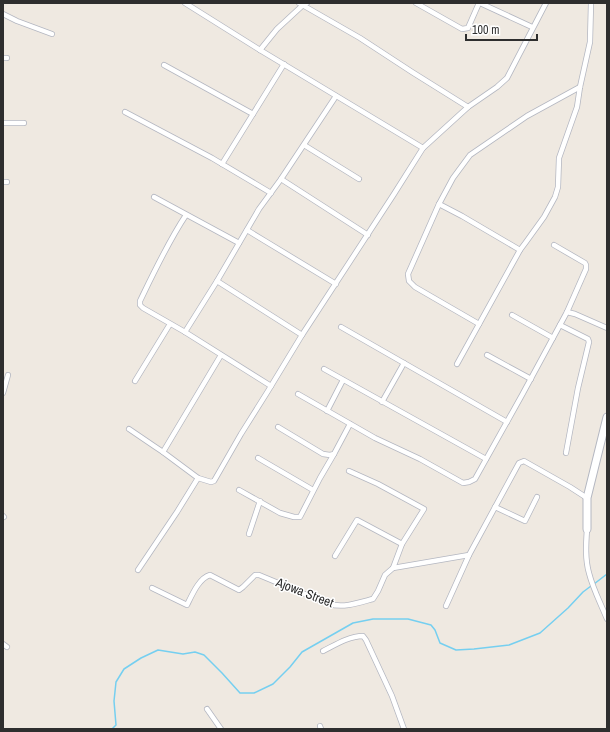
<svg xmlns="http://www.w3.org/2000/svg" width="610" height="732" viewBox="0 0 610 732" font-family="'Archivo Narrow',sans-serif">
	<rect width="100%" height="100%" fill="#efe9e1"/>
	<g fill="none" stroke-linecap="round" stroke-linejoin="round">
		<!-- stream -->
		<g stroke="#75cff0" stroke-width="1.5">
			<path d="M594,584l13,-10"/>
			<path d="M112,729l4,-4 -2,-24 2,-19 8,-13 17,-11 17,-8 25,4 12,-2 9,3 18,18 18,20h14l19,-9 17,-17 12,-15 51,-29 20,-4h35l23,6 4,5 5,13 16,7 18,-1 35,-4 31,-12 28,-25 15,-16 8,-6"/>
		</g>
		<defs>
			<g id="street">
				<path d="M185,3l75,47 163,98"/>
				<path d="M299,3l61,35 52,34 56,35"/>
				<path d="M416,3l46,26 6,-1 11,-25"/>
				<path d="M480,3l52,24"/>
				<path d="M3,14l14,7 35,13"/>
				<path d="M260,50l17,-21 26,-24 4,-2"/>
				<path d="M3,58h4"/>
				<path d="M164,65l89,49"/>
				<path d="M125,112l87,46 59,35"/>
				<path d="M3,123h21"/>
				<path d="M304,145l55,34"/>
				<path d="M222,164l62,-100"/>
				<path d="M281,179l87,56"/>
				<path d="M3,182h4"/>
				<path d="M154,197l85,46"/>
				<path d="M439,204l23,12 58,34 6,-8 18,-25 11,-20 3,-10 1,-29 18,-51 3,-20 10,-45 1,-39"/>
				<path d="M186,215c-18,27 -32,57 -46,86v4l3,3 42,24 86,54"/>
				<path d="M247,230l18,11 71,43"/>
				<path d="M554,245l31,18 1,2v4l-19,43"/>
				<path d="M217,281l85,54"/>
				<path d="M512,315l41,23"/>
				<path d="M479,324l-64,-37 -6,-6 -1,-7 31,-70 14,-26 17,-23 57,-39 53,-29"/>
				<path d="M560,325l28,14 1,3 -11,46 -12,65"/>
				<path d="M341,327l166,95"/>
				<path d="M185,332l32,-51 42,-72 22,-30 55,-83"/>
				<path d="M487,355l44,24"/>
				<path d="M457,364l63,-114"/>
				<path d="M324,369l162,90"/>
				<path d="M135,381l35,-57"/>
				<path d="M3,393l5,-18"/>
				<path d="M298,394l77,44 45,21 43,24 6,-1 6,-3 47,-84 45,-83 8,2 32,14"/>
				<path d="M382,402l22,-39"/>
				<path d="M327,411l16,-31"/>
				<path d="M278,427l45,27 7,1 4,-1 16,-30"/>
				<path d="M129,429l25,17 9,6 35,26 13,4 3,-1 27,-47 27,-43 34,-56 92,-141 29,-46 45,-41 29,-20 10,-9 39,-75"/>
				<path d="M163,452l58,-97"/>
				<path d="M258,458l55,32"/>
				<path d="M349,471l29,13 46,25 -22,35 -9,24"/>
				<path d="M239,490l41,23 14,4h6l20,-39 14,-24"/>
				<path d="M495,507l30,14 12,-24"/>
				<path d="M3,516l1,1"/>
				<path d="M587,529c-1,15 -2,30 2,44 4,16 12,31 18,46"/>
				<path d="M249,534l11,-33"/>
				<path d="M335,556l22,-36 45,24"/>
				<path d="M138,570l39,-58 21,-34"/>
				<path d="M152,588l35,17c5,-10 12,-27 23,-30l29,15 4,-3 12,-12h4l70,29c15,4 29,-1 44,-5l5,-8 7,-16 8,-7 76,-13"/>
				<path d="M446,606l23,-51 50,-92 5,-2 46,26 17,11"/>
				<path d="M3,644l4,3"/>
				<path d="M323,651c12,-6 26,-15 40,-15l3,4 26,56 12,33"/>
				<path d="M207,709l14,20"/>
				<path d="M320,726l1,3"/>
			</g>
			<path id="secondary" d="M587,529v-31l20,-81"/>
		</defs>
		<!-- street casing -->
		<use href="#street" stroke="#b4b7c1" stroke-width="6"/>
		<!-- secondary casing -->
		<use href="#secondary" stroke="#b4b7c1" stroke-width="9"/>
		<!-- street -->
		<use href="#street" stroke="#fff" stroke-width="4.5"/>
		<!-- secondary -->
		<use href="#secondary" stroke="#fff" stroke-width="7"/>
	</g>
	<g text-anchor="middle" stroke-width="3" stroke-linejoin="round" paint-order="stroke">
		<!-- street labels -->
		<g font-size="13" fill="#2e2e2e" stroke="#fff">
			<text transform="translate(305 592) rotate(21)" y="5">Ajowa Street</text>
		</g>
	</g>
	<!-- border -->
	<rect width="610" height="732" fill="none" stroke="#2e2e2e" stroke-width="8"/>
	<!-- scale -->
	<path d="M466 34v6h71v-6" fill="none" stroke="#2e2e2e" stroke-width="2"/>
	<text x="472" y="34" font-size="12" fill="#2e2e2e" stroke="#ffffff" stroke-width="3" paint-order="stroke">100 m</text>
</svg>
